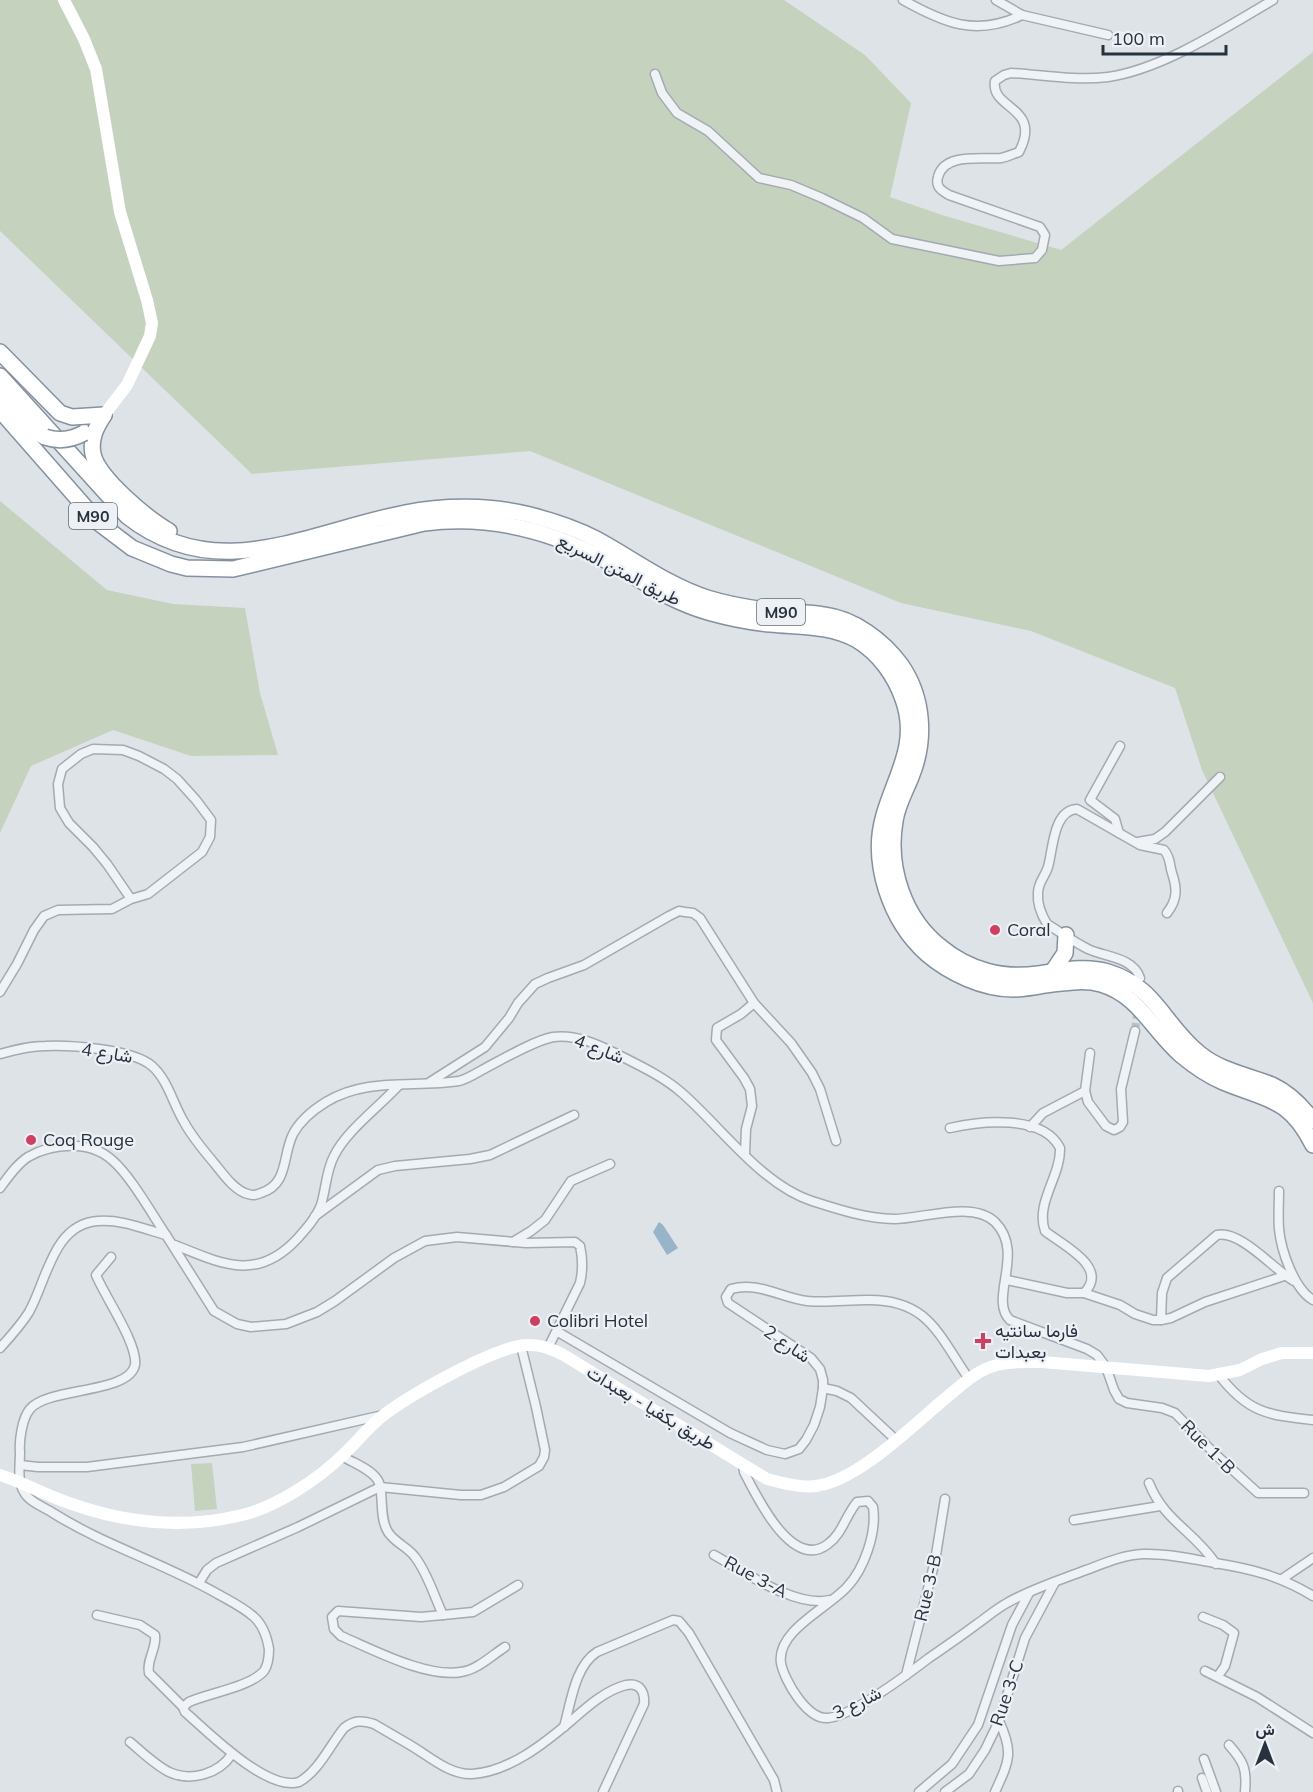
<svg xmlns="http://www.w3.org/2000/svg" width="1313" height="1792" viewBox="0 0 1313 1792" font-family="Mulish,Vazirmatn,sans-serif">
	<rect width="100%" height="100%" fill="#dee3e8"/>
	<!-- green -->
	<g fill="#c5d2be">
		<path d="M0,0h784l81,55 46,48 -21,94 52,18 119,35 252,-198v951l-111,-233 -27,-82 -144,-57 -130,-28 -371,-152 -278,23 -252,-243z"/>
		<path d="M0,501l107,89 66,14 72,4 15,85 18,62 -87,1 -78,-26 -82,36 -31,67z"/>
		<path d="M212,1463l5,46 -22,2 -4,-47z"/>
	</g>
	<!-- water -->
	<path fill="#97b4c9" d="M659,1222l4,3 15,23 -11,7 -14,-23z"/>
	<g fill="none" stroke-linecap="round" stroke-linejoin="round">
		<!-- minor-tunnel -->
		<path stroke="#b9c0c6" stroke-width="8" stroke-dasharray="8 4" stroke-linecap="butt" d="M1135,1031l3,-24"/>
		<defs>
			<g id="minor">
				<path d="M903,0c41,23 73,37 119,15l-26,-15"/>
				<path d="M1022,15l86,20"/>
				<path d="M655,74l7,19 15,20 31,18 51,47 32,7 31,13 41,20 29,21 107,22 36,-3 7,-8 3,-15 -5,-8 -91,-32c-7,-4 -14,-8 -11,-18 6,-25 45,-17 63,-19 6,-1 12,-4 18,-6 24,-46 -29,-42 -24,-71l9,-6 7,-2c32,2 65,8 97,4 55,-8 117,-49 165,-77"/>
				<path d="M1119,833l-4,-14 -25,-19 30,-54"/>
				<path d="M1138,842l17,-3 10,-7 55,-55"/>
				<path d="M1140,978c-7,-21 -35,-21 -52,-29 -14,-7 -28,-17 -41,-25 -6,-10 -10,-20 -9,-31 0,-11 7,-16 10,-26 5,-17 5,-57 29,-58l63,36 24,5c7,8 5,14 8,23 5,15 6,26 -5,40"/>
				<path d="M0,992l17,-28 17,-34 10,-14 14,-6 54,-1 19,-10 -24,-35 -14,-17 -24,-24 -9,-15 -2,-24 4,-15 19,-15 12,-5 30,1 16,6 25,13 13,10 19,21 15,20 -1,17 -8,15 -54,42 -17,5"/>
				<path d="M1090,1053l-5,38 3,11 18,24 8,4 6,-3 3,-5 -2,-33 14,-58"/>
				<path d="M0,1054c15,-4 29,-8 45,-8 25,-1 88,3 107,20 16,14 21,38 32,56 8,15 20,29 31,42 8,10 20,27 33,30 5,2 8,1 13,-1 28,-9 21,-37 32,-59 7,-13 20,-24 33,-32 41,-25 87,-14 133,-21 8,-2 16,-7 23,-11 19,-10 51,-29 71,-33 22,-3 44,7 62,16 23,12 48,23 67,40 39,34 80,92 130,108 25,8 55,18 82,18 28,0 79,-19 101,3 31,31 -7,77 15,98l77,29 10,6 9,12 8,23 5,9 8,4 35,5 13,5 39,40 44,40h46"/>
				<path d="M430,1082l55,-35 24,-29 9,-15 17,-19 13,-6 36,-13 85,-49 10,-5 6,1 8,1 7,5 54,85 37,40 21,30 8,16 16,52"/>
				<path d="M1030,1127l13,-14 42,-22"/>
				<path d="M950,1128c30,-7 93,-14 110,20 1,28 -25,55 -15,83 17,14 65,36 39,62h-17l-60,-13"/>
				<path d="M745,1154l1,-25 6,-23 -2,-17 -6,-11 -28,-38 1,-12 24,-14 13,-11"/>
				<path d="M0,1188c8,-11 17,-24 28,-31 24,-14 62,-17 84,3 18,15 40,54 54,75"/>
				<path d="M1279,1191c0,12 -1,25 0,38 2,21 15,60 34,71"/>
				<path d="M315,1216l63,-46 17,-4 75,-7 20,-4 84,-40"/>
				<path d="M513,1242l18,-11 14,-11 26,-39 39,-17"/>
				<path d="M175,1245c47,19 82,37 122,-6 9,-10 19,-21 24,-34 5,-16 5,-34 13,-49 13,-26 45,-49 65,-71"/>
				<path d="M111,1257l-15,18c9,22 42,69 39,90 -6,29 -87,22 -105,44 -8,9 -11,32 -10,43 0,13 -3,29 4,40 5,10 20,15 29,21 51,32 110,50 163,80 12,7 27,14 38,24 9,8 13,20 15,32 0,7 -1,16 -5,22 -14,16 -55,22 -75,31l-6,5 2,5c22,19 82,80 114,70 20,-11 31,-37 45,-54 10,-8 18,-8 30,-4 12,7 24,14 36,21 19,11 39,30 62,29 37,-2 73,-31 100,-54 16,-14 34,-30 54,-35 14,-3 19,7 18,19l-41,88"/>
				<path d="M1084,1293l36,12 15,9 18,6h8l10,-2 34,-16 79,-26"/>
				<path d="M1161,1320l1,-27 5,-15 50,-43c24,-5 57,35 77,46"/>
				<path d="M558,1332l172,101 37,17 18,4 14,-5 7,-9 8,-15 6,-18 3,-19v-8l-3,-11 -9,-11 -83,-55 -2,-6 5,-8c27,-8 50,9 76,12 20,2 40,-1 60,-1 61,-1 71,34 102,79"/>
				<path d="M0,1348c10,-11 21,-23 29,-36 18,-32 24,-88 69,-91 23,-2 46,8 68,14l48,76 23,13 14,3 35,-3 31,-12 18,-11 59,-43 31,-17 32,-4 69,6 49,-1 5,4c3,13 3,24 0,37l-32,65"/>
				<path d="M1219,1375c29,38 49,40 94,45"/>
				<path d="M823,1388l14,3 14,7 45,42"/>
				<path d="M342,1456c11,7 27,12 35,23 8,10 1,37 11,53 7,11 20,15 27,25 13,17 19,39 28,58l30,-3 45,-27"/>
				<path d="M20,1465l18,2h49l156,-20 140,-32"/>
				<path d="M743,1465l1,7c12,23 48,100 84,72 14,-10 18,-29 29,-42l11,-1 5,6c4,26 -9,62 -26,80 -19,21 -71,44 -66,76 3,17 26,57 47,55 24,-2 80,-44 101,-60 16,-11 32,-22 48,-34 10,-7 19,-15 30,-21 24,-14 53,-23 79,-33 19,-7 37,-15 57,-16 24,-1 48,5 72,9 37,6 65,13 98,33"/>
				<path d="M1149,1483c15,38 45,48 67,81"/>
				<path d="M1074,1520l86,-14"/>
				<path d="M714,1555c31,17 81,53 116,45"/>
				<path d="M1282,1579l31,-21"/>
				<path d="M199,1583l8,-13 9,-7 82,-36 82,-40 81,8h20l23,-8 35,-21 5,-9 1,-7 -9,-43 -15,-61"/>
				<path d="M97,1615l43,10 15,10c2,14 -9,25 -6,38l34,34"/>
				<path d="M443,1615l-22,2 -83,-6 -6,6 2,12 7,7c31,13 85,42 120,36 16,-2 30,-16 44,-25"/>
				<path d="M1203,1617l20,8 11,8 -9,33 -7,10"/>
				<path d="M1205,1671l52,26 56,36"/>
				<path d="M906,1675l29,-114 10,-62"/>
				<path d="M564,1727c7,-25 11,-61 33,-75l76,-32 6,1 10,12 85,147 3,12"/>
				<path d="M130,1742c12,10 25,23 39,30 22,10 50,2 63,-18"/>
				<path d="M1229,1745c15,17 18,24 16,47"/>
				<path d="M1204,1759l12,33"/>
				<path d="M1202,1778l5,14"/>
				<path d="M1178,1791v1"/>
				<path d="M919,1792l33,-28 26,-39 34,-100 17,-32"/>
				<path d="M945,1792l24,-18 16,-24 14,-29 26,-83 30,-56"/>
				<path d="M995,1792c14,-31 19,-39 4,-71"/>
			</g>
			<g id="motorway">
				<path d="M0,352l60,61 12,4 32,-2"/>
				<path d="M0,376l127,140c90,71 181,16 278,-3 40,-8 85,-8 125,2 23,6 45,13 66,24 37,20 71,46 111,59 23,7 46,11 70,13 15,2 31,1 47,4 30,4 59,25 77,50 23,33 25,76 10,112 -6,15 -14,29 -16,44 -8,47 9,98 47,127 27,22 61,31 96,26 23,-3 47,-9 70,-2 49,15 56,54 92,82 21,17 47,21 72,31 17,8 30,21 41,36"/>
				<path d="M0,391l33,39 12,7"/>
				<path d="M0,410l99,113 33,25 39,16 16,4 46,1 191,-46c64,-8 126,7 183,38 35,19 62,40 101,51 21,6 41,10 62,12 30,3 60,1 87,16 22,13 38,36 46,59 16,44 -7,75 -19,116 -14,47 6,106 43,139 22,19 56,35 86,35 11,0 22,-2 32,-4 18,-2 38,-6 56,-1 38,11 52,47 80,71 13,11 26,20 42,27 43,18 66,15 90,63"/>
				<path d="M104,415c-8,12 -14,24 -11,39 5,24 55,65 76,77"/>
				<path d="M1053,971l12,-18 1,-18"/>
			</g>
		</defs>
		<!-- minor casing -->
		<use href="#minor" stroke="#a3aab2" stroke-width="11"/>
		<!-- motorway casing -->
		<use href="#motorway" stroke="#85919f" stroke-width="18"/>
		<!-- minor -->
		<use href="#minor" stroke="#f0f3f6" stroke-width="8"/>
		<!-- secondary -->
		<g stroke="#fff" stroke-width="12">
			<path d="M64,0l20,39 12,30 24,143 27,88 5,23 -2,13 -23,49 -23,30"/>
			<path d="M0,1475c25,8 47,21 72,29 54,19 113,25 170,11 34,-8 75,-35 101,-60 14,-13 26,-29 42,-41 27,-20 111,-68 142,-69 13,-1 24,4 35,9l205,125c16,4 33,9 49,7 42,-5 98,-62 131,-89 16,-13 30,-27 50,-32 15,-4 30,-3 45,-3l167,14 31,-6 22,-11 20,-6h31"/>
		</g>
		<!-- motorway -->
		<use href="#motorway" stroke="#fff" stroke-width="15"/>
		<defs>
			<path id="motorway-bridge" d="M45,437c14,5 26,3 39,-4"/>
		</defs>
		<!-- motorway-bridge casing -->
		<use href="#motorway-bridge" stroke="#85919f" stroke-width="18" stroke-linecap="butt"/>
		<!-- motorway-bridge -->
		<use href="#motorway-bridge" stroke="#fff" stroke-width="15"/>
	</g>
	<!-- markers -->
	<g fill="#d23e61" stroke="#edf1f5" stroke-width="2">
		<circle cx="995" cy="930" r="6"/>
		<circle cx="31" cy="1140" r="6"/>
		<circle cx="535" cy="1321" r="6"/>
		<path d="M980 1332h6v6h6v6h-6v6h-6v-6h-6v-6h6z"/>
	</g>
	<g text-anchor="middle" stroke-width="4.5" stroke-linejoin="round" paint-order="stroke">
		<!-- shield labels -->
		<g fill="#edf1f5" stroke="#626b76" stroke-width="1.5">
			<rect x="69" y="503" width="48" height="26" rx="4.5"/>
			<rect x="757" y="599" width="48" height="26" rx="4.5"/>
		</g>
		<g font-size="16" font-weight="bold" fill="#27323f">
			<text x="93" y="522">M90</text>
			<text x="781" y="618">M90</text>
		</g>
		<!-- street labels -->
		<g font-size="18" fill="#27323f" stroke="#edf1f5">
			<text transform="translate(619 570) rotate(27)" y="6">طريق المتن السريع</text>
			<text transform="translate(599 1049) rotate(21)" y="6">شارع 4</text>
			<text transform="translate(107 1053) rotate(9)" y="6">شارع 4</text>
			<text transform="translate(787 1344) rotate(34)" y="6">شارع 2</text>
			<text transform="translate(651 1408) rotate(31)" y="6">طريق بكفيا - بعبدات</text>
			<text transform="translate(1208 1447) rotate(45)" y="6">Rue 1-B</text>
			<text transform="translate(756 1577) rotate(28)" y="6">Rue 3-A</text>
			<text transform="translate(928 1588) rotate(-77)" y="6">Rue 3-B</text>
			<text transform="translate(1007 1693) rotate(-71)" y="6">Rue 3-C</text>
			<text transform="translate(857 1703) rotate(-26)" y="6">شارع 3</text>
		</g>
		<!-- poi labels -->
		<g font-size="18" fill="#27323f" stroke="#edf1f5" text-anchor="start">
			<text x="1007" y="936">Coral</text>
			<text x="43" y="1146">Coq Rouge</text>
			<text x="547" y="1327">Colibri Hotel</text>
			<text x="995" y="1337">فارما سانتيه<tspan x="995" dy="21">بعبدات</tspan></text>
		</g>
	</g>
	<!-- north arrow -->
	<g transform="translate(1265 1744)" stroke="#edf1f5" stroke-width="4.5" paint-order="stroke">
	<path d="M0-4.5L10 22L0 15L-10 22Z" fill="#27323f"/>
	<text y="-9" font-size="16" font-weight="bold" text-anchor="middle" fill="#27323f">ش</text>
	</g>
	<!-- scale -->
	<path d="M1103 45v9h123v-9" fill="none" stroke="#27323f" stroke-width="3"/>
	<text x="1112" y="45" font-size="18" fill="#27323f" stroke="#edf1f5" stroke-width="4.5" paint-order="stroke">100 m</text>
</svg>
